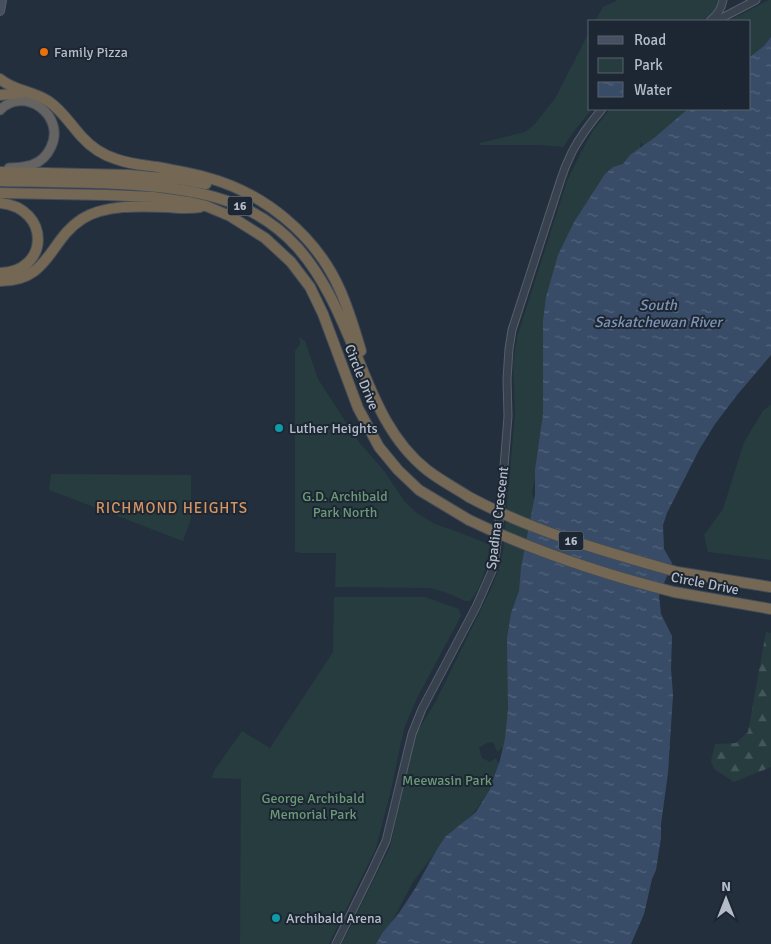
<svg xmlns="http://www.w3.org/2000/svg" width="771" height="944" viewBox="0 0 771 944" font-family="Signika,sans-serif">
	<defs>
		<pattern id="forest-firs" width="22" height="20" patternUnits="userSpaceOnUse" patternTransform="scale(1.25)"><rect width="22" height="20" fill="#263c3f"/><path d="M5 1l3.5 6h-7zM16 11l3.5 6h-7z" fill="#435659"/></pattern>
		<pattern id="water-ripples" width="26" height="14" patternUnits="userSpaceOnUse" patternTransform="scale(1.25)"><rect width="26" height="14" fill="#394c67"/><path d="M2 4q2-2 4 0t4 0M15 11q2-2 4 0t4 0" fill="none" stroke="#53647b"/></pattern>
	</defs>
	<rect width="100%" height="100%" fill="#242f3e"/>
	<!-- forest -->
	<path fill="url(#forest-firs)" d="M766,632l5,1v134l-37,15 -20,-13 -3,-8 4,-17 21,-1 12,-11z"/>
	<!-- park -->
	<g fill="#263c3f">
		<path d="M618,0h100c-1,10 -8,16 -17,21h-106l8,-14z"/>
		<path d="M769,0h2v43l-21,19v-41h-22z"/>
		<path d="M590,30v79h2l-17,21 -12,17 -23,-2h-60v-2l45,-11 10,-8 21,-27z"/>
		<path d="M610,109h91l-57,39 -3,-7 -1,12 -95,250 -8,65 -5,25 3,11 -25,228 -7,15 -6,5 -4,-10 -6,1 -8,5 3,10 8,4 6,-4 5,12 -8,15 -17,25 -36,36 -27,36 -33,62h-38l42,-85 6,-12 26,-113 20,-33 54,-110 8,-20 5,-19 10,-116 2,-22 -2,-50 4,-27 50,-156 14,-29 13,-23z"/>
		<path d="M299,337l6,4 13,38 9,14 32,49 25,29 21,31 13,12 17,10 26,9 29,12c-3,19 -7,41 -20,56h-5l-20,-9 -15,-4 -95,-1 1,-34h-36l-5,-2v-200l5,-7z"/>
		<path d="M771,404v156l-63,-8 -4,-17 19,-26 21,-67 19,-31z"/>
		<path d="M51,474l140,1v42l-2,8 -6,16 -134,-51z"/>
		<path d="M334,597h91l34,12 2,7 -44,82 -12,28 -4,16 -9,44 -16,62 -47,96h-89l1,-165 -29,-1 2,-7 28,-40 28,17 63,-96z"/>
	</g>
	<!-- water -->
	<path fill="url(#water-ripples)" d="M771,37v318l-34,40 -22,29 -16,26 -32,63 -4,12 1,24 8,14 -13,33 2,18 11,22 -1,33 2,26 -5,78 -7,51v14l-5,32 -4,9 -8,35 -13,30h-255l7,-12 16,-19 17,-26 20,-36 9,-14 31,-25 14,-23 10,-29 5,-21 3,-30 -1,-71 4,-25 8,-22 2,-23 14,-73v-25l8,-56v-93l3,-24 12,-42 16,-33 31,-48 8,-7 10,-3 7,-9 24,-17 34,-29h62v-52l14,-11z"/>
	<g fill="none" stroke-linecap="round" stroke-linejoin="round">
		<defs>
			<g id="tertiary">
				<path d="M710,21c7,-6 11,-11 13,-21"/>
				<path d="M716,21l40,-21"/>
				<path d="M336,944l35,-71 15,-32 26,-107 10,-25 54,-102 16,-36 4,-19 6,-60 6,-76 -1,-37 2,-30 3,-19 48,-148c3,-10 7,-20 12,-30 8,-15 19,-30 30,-43"/>
			</g>
			<path id="secondary" d="M0,11l2,-11"/>
			<path id="trunk" d="M0,110c25,-25 66,6 51,37 -4,9 -11,15 -19,18 -8,2 -16,3 -23,3"/>
			<g id="motorway">
				<path d="M0,79c14,12 33,12 48,22 14,9 22,23 34,36 9,10 21,18 34,22 13,5 27,6 41,8 16,3 32,6 48,10 58,15 111,58 135,113 9,20 15,41 21,61"/>
				<path d="M0,95l22,-2"/>
				<path d="M0,172l129,3 55,5 22,4"/>
				<path d="M0,181c40,1 81,1 121,3 66,4 129,11 176,63 26,29 42,66 57,102 18,44 34,90 73,121 13,10 28,18 42,27"/>
				<path d="M0,193l107,2 46,2 35,5 18,4 24,10 35,22 26,24 19,25 13,27 35,94 21,39 19,23 21,20 50,30"/>
				<path d="M0,203c51,5 50,69 0,70"/>
				<path d="M0,281c50,0 49,-41 82,-62 23,-15 61,-13 87,-12 11,1 20,2 31,0"/>
				<path d="M677,572l94,15"/>
				<path d="M674,592l97,17"/>
			</g>
		</defs>
		<!-- tertiary casing -->
		<use href="#tertiary" stroke="#565f6c" stroke-width="9"/>
		<!-- secondary casing -->
		<use href="#secondary" stroke="#565f6c" stroke-width="10"/>
		<!-- trunk casing -->
		<use href="#trunk" stroke="#434c59" stroke-width="11"/>
		<!-- motorway casing -->
		<use href="#motorway" stroke="#434c59" stroke-width="12"/>
		<!-- tertiary -->
		<use href="#tertiary" stroke="#38414e" stroke-width="7"/>
		<!-- secondary -->
		<use href="#secondary" stroke="#465061" stroke-width="8"/>
		<!-- trunk -->
		<use href="#trunk" stroke="#656462" stroke-width="9"/>
		<!-- motorway -->
		<use href="#motorway" stroke="#746855" stroke-width="10"/>
		<defs>
			<g id="motorway-bridge">
				<path d="M469,497c65,35 137,55 208,75"/>
				<path d="M469,520c67,32 133,54 205,72"/>
			</g>
		</defs>
		<!-- motorway-bridge casing -->
		<use href="#motorway-bridge" stroke="#434c59" stroke-width="12" stroke-linecap="butt"/>
		<!-- motorway-bridge -->
		<use href="#motorway-bridge" stroke="#746855" stroke-width="10"/>
	</g>
	<!-- markers -->
	<circle fill="#e8710a" stroke="#1d2633" stroke-width="2" cx="44" cy="52" r="5"/>
	<g fill="#0f9aa8" stroke="#1d2633" stroke-width="2">
		<circle cx="279" cy="428" r="5"/>
		<circle cx="276" cy="918" r="5"/>
	</g>
	<g text-anchor="middle" stroke-width="4" stroke-linejoin="round" paint-order="stroke">
		<!-- shield labels -->
		<g fill="#1d2633" stroke="#878f9c" stroke-width="1">
			<rect x="227.5" y="196.5" width="25" height="19" rx="4"/>
			<rect x="558.5" y="531.5" width="25" height="19" rx="4"/>
		</g>
		<g font-size="12" font-weight="bold" fill="#b4bcc9">
			<text x="240" y="210">16</text>
			<text x="571" y="545">16</text>
		</g>
		<!-- poi labels -->
		<g font-size="14" fill="#b4bcc9" stroke="#1d2633" text-anchor="start">
			<text x="54" y="57">Family Pizza</text>
			<text x="289" y="433">Luther Heights</text>
			<text x="286" y="923">Archibald Arena</text>
		</g>
		<!-- street labels -->
		<g font-size="14" fill="#b4bcc9" stroke="#1d2633">
			<text transform="translate(362 377) rotate(68)" y="5">Circle Drive</text>
			<text transform="translate(497 518) rotate(-83)" y="5">Spadina Crescent</text>
			<text transform="translate(705 583) rotate(11)" y="5">Circle Drive</text>
		</g>
		<!-- park labels -->
		<g font-size="14" fill="#6b9a76" stroke="#1d2633">
			<text x="345" y="501">G.D. Archibald<tspan x="345" dy="16">Park North</tspan></text>
			<text x="447" y="785">Meewasin Park</text>
			<text x="313" y="803">George Archibald<tspan x="313" dy="16">Memorial Park</tspan></text>
		</g>
		<!-- water labels -->
		<g font-size="15" font-style="italic" fill="#7c92b1" stroke="#1d2633">
			<text x="658" y="310">South<tspan x="658" dy="17">Saskatchewan River</tspan></text>
		</g>
		<!-- neighbourhood labels -->
		<g font-size="15" letter-spacing="1" fill="#d59563" stroke="#1d2633">
			<text x="172" y="513">RICHMOND HEIGHTS</text>
		</g>
	</g>
	<!-- legend -->
	<rect x="588" y="20" width="162" height="90" fill="#1d2633" stroke="#59626f"/>
	<rect x="598" y="36" width="25" height="8" fill="#465061" stroke="#59626f"/>
	<text x="634" y="45" font-size="15" fill="#b4bcc9">Road</text>
	<rect x="598" y="58" width="25" height="15" fill="#263c3f" stroke="#59626f"/>
	<text x="634" y="70" font-size="15" fill="#b4bcc9">Park</text>
	<rect x="598" y="82" width="25" height="15" fill="url(#water-ripples)" stroke="#59626f"/>
	<text x="634" y="95" font-size="15" fill="#b4bcc9">Water</text>
	<!-- north arrow -->
	<g transform="translate(726 899)" stroke="#1d2633" stroke-width="4" paint-order="stroke">
	<path d="M0-4L9 19L0 12L-9 19Z" fill="#b4bcc9"/>
	<text y="-8" font-size="14" font-weight="bold" text-anchor="middle" fill="#b4bcc9">N</text>
	</g>
</svg>
